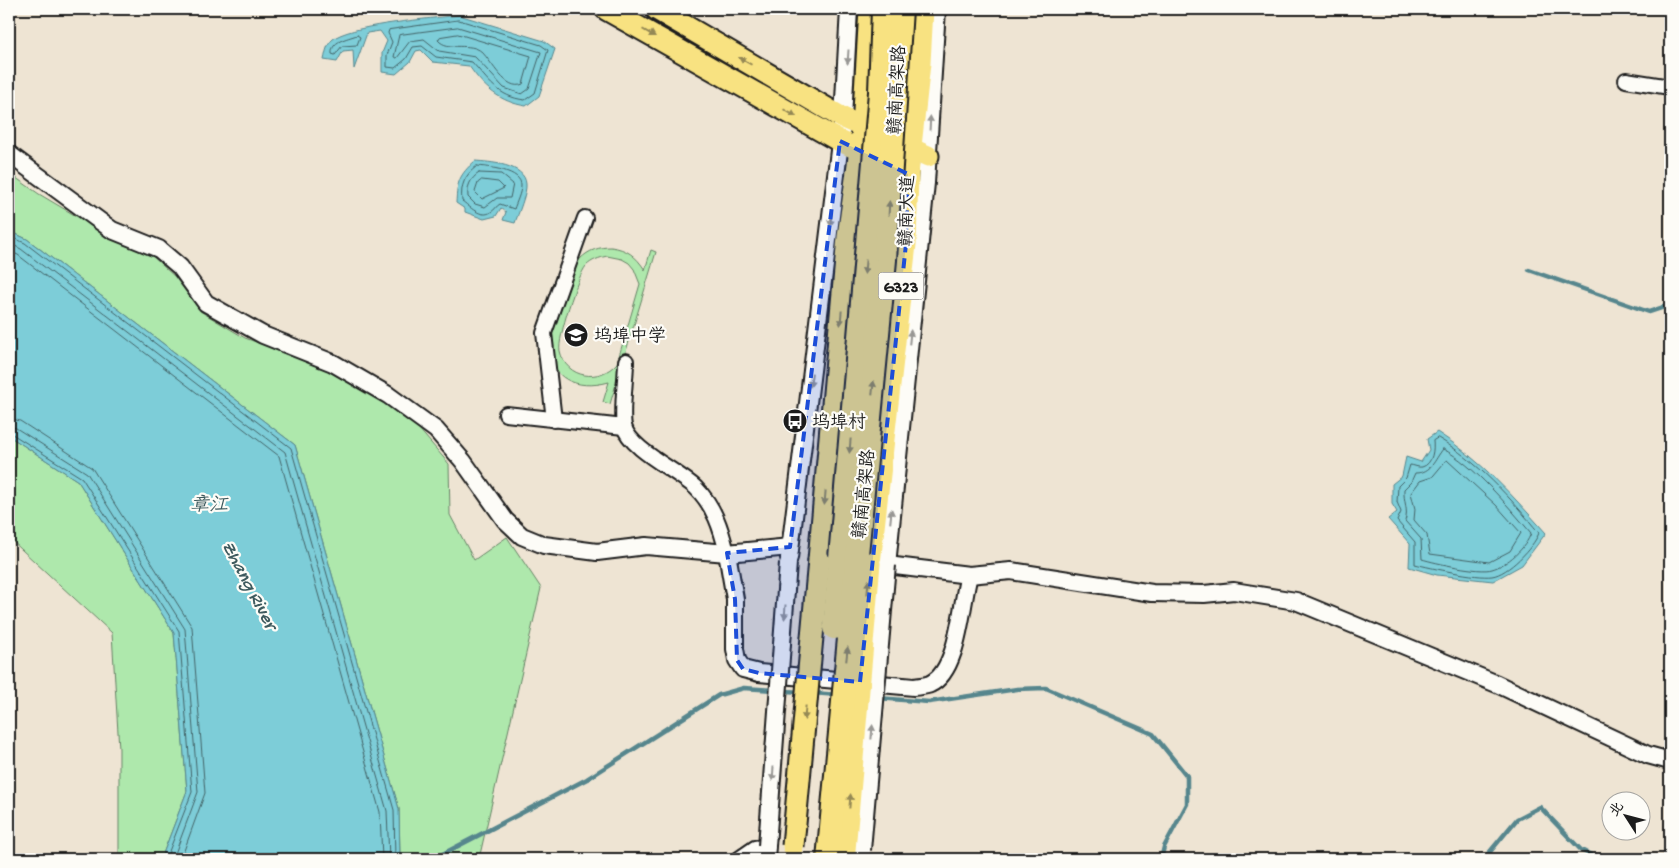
<svg xmlns="http://www.w3.org/2000/svg" width="1679" height="868" viewBox="0 0 1679 868" font-family="'Gochi Hand','LXGW WenKai TC',sans-serif">
	<rect width="100%" height="100%" fill="#eee4d3"/>
	<filter id="ink" filterUnits="userSpaceOnUse"><feTurbulence type="fractalNoise" baseFrequency=".02" numOctaves="2"/><feDisplacementMap in="SourceGraphic" scale="10" xChannelSelector="R" yChannelSelector="G"/><feConvolveMatrix kernelMatrix="1 2 1 2 8 2 1 2 1" color-interpolation-filters="sRGB"/></filter>
	<g filter="url(#ink)">
		<!-- green -->
		<g fill="#aee8ac" stroke="#658264" fill-rule="evenodd">
			<path d="M9,173l30,21 81,48 30,12 25,23 25,34 45,27 80,29 27,14 61,41 36,42 1,51 24,45 33,-23 34,51 -62,271h-79l-1,-50 -104,-364 -268,-206 -18,-8z"/>
			<path d="M611,247c16,2 25,9 34,23l6,-20 5,2 -46,152 -7,-2 6,-20c-33,9 -61,-3 -61,-41 0,-13 11,-31 15,-43 5,-13 8,-29 17,-39 9,-9 19,-12 31,-12zM607,256l15,3 7,4 5,6 6,15 -23,79c-17,20 -51,16 -57,-12 -3,-12 18,-76 26,-85 6,-6 13,-8 21,-10z"/>
			<path d="M9,436l69,45 96,152 13,158 -26,68h-42v-110l-7,-116 -103,-95z"/>
		</g>
		<!-- water -->
		<g fill="#7dcdd8" stroke="#56868d">
			<path d="M459,15l85,26 11,8 -16,47 -13,10c-26,-4 -42,-18 -57,-40l-36,-4 -12,-12 -5,1 -6,11 -14,12 -14,-2v-19l5,-12 -7,-10 -13,2 -13,36 -1,-19 -10,1 -6,11 -13,-2c2,-9 3,-18 12,-23 24,-13 93,-18 123,-22z"/>
			<path d="M475,161c14,1 50,3 51,23 1,9 -8,30 -11,39l-12,-3 3,-8 -5,-4 -5,8 -12,3 -19,-7v-3l-9,-6c1,-21 3,-28 19,-42z"/>
			<path d="M9,231l18,8 268,206 104,364 1,50h-239l26,-68 -13,-158 -96,-152 -69,-45z"/>
			<path d="M1437,432c44,28 75,63 109,101l-24,32 -29,16 -56,-6 -28,-8 1,-23 -22,-25 9,-7 -5,-8v-20l10,-8 4,-19 15,5 8,-12 -2,-11z"/>
		</g>
		<g fill="none" stroke-linecap="round" stroke-linejoin="round">
			<!-- shore -->
			<g stroke="#436367" stroke-width="1">
				<path d="M459,20l82,25 7,5 -13,43 -10,7c-27,-3 -37,-20 -53,-38l-36,-5 -14,-11 -9,1 -7,12 -11,9 -8,-1v-12l5,-13 -4,-9 1,-3z"/>
				<path d="M458,27l83,25 -12,37 -7,5 -18,-6 -29,-31 -36,-6 -15,-12 -14,2 -13,17 -3,-1 5,-22z"/>
				<path d="M458,34l73,22 -8,28c-17,8 -31,-22 -41,-32 -12,-11 -34,0 -44,-12l2,-3z"/>
				<path d="M357,35l3,2 -3,8 -15,1 -7,9 -3,-1c-1,-13 14,-15 25,-19z"/>
				<path d="M477,166c11,1 45,4 44,20 0,7 -5,17 -7,23l-14,-5c-4,2 -5,6 -9,8 -10,7 -22,-6 -29,-11 -2,-16 3,-26 15,-35z"/>
				<path d="M479,173l22,1 12,10 -3,14h-13l-12,9 -10,-3 -7,-7c-1,-11 2,-18 11,-24z"/>
				<path d="M482,180l16,2 6,6 -22,11 -7,-7 3,-9z"/>
				<path d="M9,236l16,7 266,205 103,362 1,49"/>
				<path d="M9,243l12,6 264,203 102,359 2,48"/>
				<path d="M9,251l9,4 261,201 101,356 2,47"/>
				<path d="M9,418l11,3 72,47 100,159 13,166 -24,66"/>
				<path d="M9,426l7,2 71,45 98,156 13,163 -25,67"/>
				<path d="M9,432l73,46 97,153 13,161 -26,67"/>
				<path d="M1438,438c39,23 73,60 101,95 -6,15 -31,41 -47,43 -16,2 -61,-8 -77,-12v-22l-18,-21 4,-9 -4,-10 1,-16 8,-8 4,-13c3,0 9,3 12,2 11,-3 12,-18 11,-26z"/>
				<path d="M1443,449c30,15 66,58 88,84 -5,15 -24,32 -39,36 -12,4 -57,-6 -70,-10l-1,-20 -16,-18c4,-11 -2,-20 -1,-32l7,-7 4,-9c17,0 19,-13 28,-24z"/>
				<path d="M1447,460l49,45 25,28 -11,18 -21,11 -59,-8 -3,-19 -13,-15 1,-11 -4,-16 9,-12 12,-4z"/>
			</g>
			<!-- stream -->
			<g stroke="#56868d" stroke-width="4.5">
				<path d="M1529,270l120,42 21,-7"/>
				<path d="M813,693l25,2"/>
				<path d="M878,698l51,4 88,-13 29,-1 107,46 34,42v28l-23,43 -3,12"/>
				<path d="M433,859l154,-80 132,-84 25,-7 56,4"/>
				<path d="M1484,859l33,-40 23,-12 41,43 18,9"/>
			</g>
			<defs>
				<g id="minor">
					<path d="M1626,80l44,7"/>
					<path d="M626,361c0,17 -5,49 -2,65 5,23 54,45 72,62 18,18 25,40 31,65"/>
					<path d="M506,414l118,13"/>
					<path d="M554,420l-10,-87 41,-115"/>
					<path d="M739,859l16,-11 12,-2"/>
				</g>
				<g id="tertiary">
					<path d="M937,9l-11,174 -39,382 82,10 42,-4 141,22 52,1 30,-3 62,10 201,83 151,71 22,6"/>
					<path d="M9,154l103,76 47,19 21,18 26,36 57,32 70,28 55,32 48,35 27,31 42,59 17,16 22,9 53,7 49,-6 81,7 63,-6"/>
					<path d="M727,553l8,46v50l2,11 6,9 16,4 155,14c5,-1 12,-1 16,-3 29,-13 31,-80 39,-109"/>
					<path d="M789,558l54,-440 6,-109"/>
					<path d="M766,859l1,-13"/>
				</g>
				<g id="primary">
					<path d="M606,9l234,132 30,14"/>
					<path d="M656,9l187,109 85,38"/>
					<path d="M819,560l29,-323 15,-109 7,-119"/>
					<path d="M870,563l36,-319 2,-70 12,-111 3,-54"/>
				</g>
			</defs>
			<!-- minor casing -->
			<use href="#minor" stroke="#1c1c1c" stroke-width="18"/>
			<!-- tertiary casing -->
			<use href="#tertiary" stroke="#1c1c1c" stroke-width="20"/>
			<!-- primary casing -->
			<use href="#primary" stroke="#1c1c1c" stroke-width="25"/>
			<!-- minor -->
			<use href="#minor" stroke="#fdfcf7" stroke-width="14"/>
			<!-- tertiary -->
			<use href="#tertiary" stroke="#fdfcf7" stroke-width="16"/>
			<!-- primary -->
			<use href="#primary" stroke="#f8e281" stroke-width="21"/>
			<defs>
				<g id="tertiary-bridge">
					<path d="M767,846l21,-283"/>
					<path d="M862,850l25,-285"/>
				</g>
				<g id="primary-bridge">
					<path d="M793,846l26,-286"/>
					<path d="M845,850l25,-287"/>
				</g>
				<g id="trunk-bridge">
					<path d="M834,628l46,-536 3,-83"/>
					<path d="M828,859l57,-599 16,-251"/>
				</g>
			</defs>
			<!-- tertiary-bridge casing -->
			<use href="#tertiary-bridge" stroke="#1c1c1c" stroke-width="20" stroke-linecap="butt"/>
			<!-- primary-bridge casing -->
			<use href="#primary-bridge" stroke="#1c1c1c" stroke-width="25" stroke-linecap="butt"/>
			<!-- trunk-bridge casing -->
			<use href="#trunk-bridge" stroke="#1c1c1c" stroke-width="26" stroke-linecap="butt"/>
			<!-- tertiary-bridge -->
			<use href="#tertiary-bridge" stroke="#fdfcf7" stroke-width="16"/>
			<!-- primary-bridge -->
			<use href="#primary-bridge" stroke="#f8e281" stroke-width="21"/>
			<!-- trunk-bridge -->
			<use href="#trunk-bridge" stroke="#f8e281" stroke-width="22"/>
		</g>
		<!-- one-way arrows -->
		<defs><path id="oneway-solid" d="M-6-.8H1V-3.2L6.5 0L1 3.2V.8H-6Z" transform="scale(1.25)"/></defs>
		<g fill="#958954">
			<use href="#oneway-solid" transform="translate(649 33) rotate(30)"/>
			<use href="#oneway-solid" transform="translate(745 61) rotate(-150)"/>
			<use href="#oneway-solid" transform="translate(790 113) rotate(30)"/>
			<use href="#oneway-solid" transform="translate(889 208) rotate(-87)"/>
			<use href="#oneway-solid" transform="translate(865 267) rotate(95)"/>
			<use href="#oneway-solid" transform="translate(841 318) rotate(95)"/>
			<use href="#oneway-solid" transform="translate(873 388) rotate(-84)"/>
			<use href="#oneway-solid" transform="translate(850 446) rotate(95)"/>
			<use href="#oneway-solid" transform="translate(825 498) rotate(95)"/>
			<use href="#oneway-solid" transform="translate(868 587) rotate(-85)"/>
			<use href="#oneway-solid" transform="translate(847 654) rotate(-84)"/>
			<use href="#oneway-solid" transform="translate(805 713) rotate(95)"/>
			<use href="#oneway-solid" transform="translate(850 801) rotate(-85)"/>
		</g>
		<g fill="#989794">
			<use href="#oneway-solid" transform="translate(848 57) rotate(94)"/>
			<use href="#oneway-solid" transform="translate(930 123) rotate(-87)"/>
			<use href="#oneway-solid" transform="translate(831 219) rotate(97)"/>
			<use href="#oneway-solid" transform="translate(910 337) rotate(-84)"/>
			<use href="#oneway-solid" transform="translate(811 380) rotate(97)"/>
			<use href="#oneway-solid" transform="translate(891 516) rotate(-84)"/>
			<use href="#oneway-solid" transform="translate(785 612) rotate(94)"/>
			<use href="#oneway-solid" transform="translate(872 732) rotate(-85)"/>
			<use href="#oneway-solid" transform="translate(773 774) rotate(94)"/>
		</g>
	</g>
	<!-- marked area -->
	<path fill="#1d4ed8" fill-opacity="0.2" stroke="#1d4ed8" stroke-width="4" stroke-dasharray="10 6" stroke-linejoin="round" d="M840,141l68,33 -2,70 -46,438 -101,-9 -16,-4 -6,-9 -2,-61 -8,-46 63,-6z"/>
	<!-- icons -->
	<defs>
		<symbol id="school-disc" viewBox="-11 -11 22 22"><circle r="9.5" fill="#1c1c1c" stroke="#fdfcf7"/><path d="M0-5L7-2L0 1L-7-2ZM-4 1L0 2.5L4 1V4Q0 6-4 4Z" fill="#fff"/></symbol>
		<symbol id="bus-disc" viewBox="-11 -11 22 22"><circle r="9.5" fill="#1c1c1c" stroke="#fdfcf7"/><path d="M-5-6H5V4H4V6H2V4H-2V6H-4V4H-5ZM-3.5-4V0h7V-4ZM-3.5 1.2v1.5H-2V1.2ZM2 1.2v1.5H3.5V1.2Z" fill="#fff"/></symbol>
	</defs>
	<g fill-rule="evenodd">
		<use href="#school-disc" x="562" y="321" width="28" height="28"/>
		<use href="#bus-disc" x="781" y="407" width="28" height="28"/>
	</g>
	<g text-anchor="middle" stroke-width="4.5" stroke-linejoin="round" paint-order="stroke">
		<!-- shield labels -->
		<rect fill="#fdfcf7" stroke="#605f5e" stroke-width="1" x="878.5" y="272.5" width="45" height="27" rx="4"/>
		<g font-size="16" font-weight="bold" fill="#1c1c1c">
			<text x="901" y="292">G323</text>
		</g>
		<!-- street labels -->
		<g font-size="18" fill="#1c1c1c" stroke="#fdfcf7">
			<text transform="translate(896 90) rotate(-87)" y="6">赣南高架路</text>
			<text transform="translate(906 211) rotate(-88)" y="6">赣南大道</text>
			<text transform="translate(863 494) rotate(-84)" y="6">赣南高架路</text>
		</g>
		<!-- poi labels -->
		<g font-size="18" fill="#1c1c1c" stroke="#fdfcf7" text-anchor="start">
			<text x="594" y="341">坞埠中学</text>
			<text x="812" y="427">坞埠村</text>
		</g>
		<!-- water labels -->
		<g font-size="19" font-style="italic" fill="#3e5a5e" stroke="#fdfcf7">
			<text x="209" y="510">章江</text>
			<text transform="translate(251 584) rotate(62)" y="7">Zhang River</text>
		</g>
	</g>
	<!-- margin -->
	<rect width="1679" height="868" fill="none" stroke="#fdfcf7" stroke-width="30"/>
	<rect x="15" y="15" width="1649" height="838" fill="none" stroke="#1c1c1c" stroke-width="2" filter="url(#ink)"/>
	<!-- north arrow -->
	<g transform="translate(1626 816) rotate(306)"><circle r="24" fill="#fdfcf7" stroke="#a3a29f"/>
	<path d="M0-4L9 19L0 12L-9 19Z" fill="#1c1c1c"/>
	<text y="-8" font-size="14" font-weight="bold" text-anchor="middle" fill="#1c1c1c">北</text>
	</g>
</svg>
